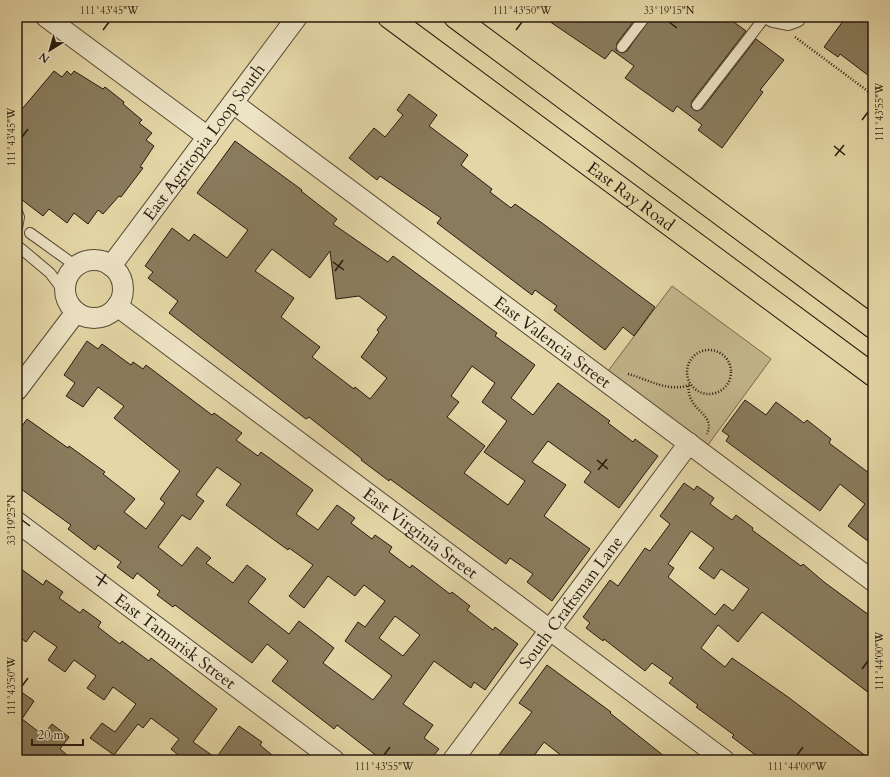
<svg xmlns="http://www.w3.org/2000/svg" width="890" height="777" viewBox="0 0 890 777" font-family="Cardo,serif">
	<rect width="100%" height="100%" fill="#e4d6a6"/>
	<filter id="stains"><feTurbulence type="fractalNoise" baseFrequency=".005" numOctaves="4"/><feColorMatrix values="0 0 0 0 .2 0 0 0 0 .09 0 0 0 0 .02 0 0 0 .5 -.17"/></filter>
	<radialGradient id="worn" r=".72"><stop offset=".6" stop-color="#630" stop-opacity="0"/><stop offset="1" stop-color="#630" stop-opacity=".3"/></radialGradient>
	<!-- green -->
	<path fill="#c4b68c" stroke="#76684d" d="M672,286l99,73 -69,94 -100,-74z"/>
	<!-- building -->
	<g fill="#897c5d" stroke="#271a0e" fill-rule="evenodd">
		<path d="M543,17h94l-20,26 -1,7 6,3 5,-2 24,-34h76l19,14 -54,70 -1,6 5,4 6,-2 54,-70 28,21 -24,30 3,2 -41,56 -24,-18 4,-5 -25,-19 -4,6 -48,-34 9,-12 -22,-16 -7,9z"/>
		<path d="M846,17h27v62l-33,-25 -2,3 -14,-10z"/>
		<path d="M54,71l8,6 5,-6 4,4 3,-4 29,18 2,-2 19,15 -1,2 19,16 -3,3 13,10 -6,7 8,6 -14,21 3,1 -22,29 -2,-1 -16,18 -5,-4 -10,14 -14,-11 -7,10 -18,-14 -6,7 -26,-20v-81z"/>
		<path d="M409,94l28,21 -8,11 39,29 -7,10 31,24 -2,3 21,16 4,-4 27,19 113,84 -21,29 -11,-9 -18,23 -51,-40 3,-4 -22,-16 -3,5 -95,-72 4,-5 -61,-42 -3,4 -28,-22 25,-30 11,9 18,-22 -6,-5z"/>
		<path d="M235,141l67,49 -1,1 36,28 -4,5 55,38 5,-6 104,77 -2,3 40,29 -24,33 22,17 25,-32 52,38 -2,2 25,19 2,-3 23,17 -39,52 -35,-26 7,-10 -43,-31 -16,21 34,23 -22,31 46,33 -38,52 -25,-19 6,-8 -23,-16 -4,6 -116,-85 -1,2 -28,-21 1,-1 -53,-42 -3,2 -137,-106 9,-12 -30,-23 5,-6 -8,-6 27,-38 17,13 5,-7 33,24 21,-28 -51,-37zM272,249l38,29 20,-27 6,48 23,-3 28,21 -10,13 2,2 -18,25 26,21 -17,21 -15,-12 -1,2 -42,-32 8,-10 -39,-30 13,-19 -39,-27zM472,366l23,17 -13,19 25,19 -23,31 41,29 -17,24 -44,-32 21,-27 -38,-29 12,-15 -8,-6z"/>
		<path d="M87,341l11,8 4,-5 29,21 2,-3 10,7 3,-4 66,50 2,-2 28,20 -6,7 22,16 3,-4 52,38 -17,24 22,16 19,-25 18,13 -4,5 21,16 3,-4 17,12 -3,5 21,16 2,-3 38,29 2,-2 18,14 -3,4 26,20 2,-3 23,17 -33,46 -11,-8 -3,6 -37,-27 -31,43 30,21 -9,13 15,11 -9,11h-48l-45,-35 -3,4 -62,-48 16,-20 -21,-17 -15,19 -77,-58 -2,2 -16,-12 3,-4 -23,-18 -4,6 -16,-12 4,-5 -23,-17 -3,5 -27,-21 3,-4 -54,-39v-53l10,-14 41,29 1,-2 36,26 -2,2 32,25 -11,13 22,17 19,-26 -5,-4 20,-28 -66,-53 10,-12 -26,-19 -15,20 -17,-11 9,-13 -11,-8zM217,467l24,17 -15,21 62,45 1,-2 24,17 -24,31 15,12 24,-32 27,20 9,-11 21,16 -20,26 -7,-5 -13,19 47,35 -19,24 -50,-37 11,-15 -35,-27 -10,13 -41,-32 18,-23 -19,-14 -14,18 -27,-20 5,-5 -14,-11 -15,19 -24,-19 24,-32 8,5 14,-19 -8,-6zM395,616l25,19 -17,21 -24,-18z"/>
		<path d="M745,400l21,15 10,-13 28,21 3,-3 24,19 -2,4 44,33v69l-25,-19 17,-22 -25,-20 -20,27 -94,-70 3,-5 -7,-5z"/>
		<path d="M684,483l10,7 3,-4 17,12 -4,6 22,16 4,-5 17,13 -1,2 49,36 2,-2 21,18 49,36v78l-111,-84 -24,30 -20,-17 -17,23 24,19 7,-9 56,39 83,63h-109l-30,-23 2,-2 -38,-28 2,-2 -29,-22 4,-5 -21,-15 -7,8 -41,-32 -1,2 -17,-13 4,-5 -7,-6 27,-37 8,6 27,-38 5,3 20,-27 -10,-8zM691,531l23,17 -15,20 15,11 7,-10 28,20 -16,22 -9,-7 -9,11 -47,-38 6,-9 -6,-4z"/>
		<path d="M17,566l26,19 3,-5 17,12 -4,6 21,15 3,-4 18,13 -3,5 22,17 2,-3 27,20 2,-3 66,51 -24,33 23,16 23,-32 23,16 -2,3 18,15h-94l-13,-11 8,-10 -28,-21 -8,10 -5,-4 -24,31 -24,-17 12,-15 13,9 21,-28 -23,-17 -9,13 -17,-12 9,-12 -22,-16 -9,12 -17,-12 9,-13 -23,-16 -8,11 -9,-7z"/>
		<path d="M547,665l64,47 -1,1 59,47h-102l-23,-18 -13,18h-36l37,-48 -13,-9z"/>
		<path d="M17,689l17,12 -12,18 21,16 9,-11 17,13 -9,12 13,11h-56z"/>
	</g>
	<g fill="none" stroke-linecap="round" stroke-linejoin="round">
		<defs>
			<g id="service">
				<path d="M622,47l23,-30"/>
				<path d="M697,105l68,-88"/>
				<path d="M17,212l2,5 -2,11"/>
				<path d="M30,233l46,33"/>
				<path d="M19,247l31,26 15,20"/>
			</g>
			<g id="minor">
				<path d="M46,17l162,120"/>
				<path d="M773,17l15,3 8,-3"/>
				<path id="s1" d="M233,103l640,478"/>
				<circle cx="94" cy="289" r="29"/>
				<path id="s2" d="M111,266l186,-249"/>
				<path id="s3" d="M117,306l607,454"/>
				<path d="M17,390l59,-78"/>
				<path id="s4" d="M17,522l317,238"/>
				<path id="s5" d="M453,760l236,-317"/>
			</g>
			<g id="primary">
				<path id="s6" d="M389,17l484,358"/>
				<path d="M455,17l418,310"/>
			</g>
		</defs>
		<!-- service casing -->
		<use href="#service" stroke="#564934" stroke-width="12"/>
		<!-- minor casing -->
		<use href="#minor" stroke="#564934" stroke-width="22"/>
		<!-- primary casing -->
		<use href="#primary" stroke="#271a0e" stroke-width="24"/>
		<!-- path -->
		<g stroke="#271a0e" stroke-width="2.5" stroke-dasharray="1 2" stroke-linecap="butt">
			<path d="M795,37l78,58"/>
			<circle cx="709" cy="372" r="22"/>
			<path d="M628,374c20,5 42,20 63,10"/>
			<path d="M688,386c1,5 1,11 4,15 7,13 22,16 15,33"/>
		</g>
		<!-- service -->
		<use href="#service" stroke="#ede4c5" stroke-width="10"/>
		<!-- minor -->
		<use href="#minor" stroke="#ede4c5" stroke-width="20"/>
		<!-- primary -->
		<use href="#primary" stroke="#e4d6a6" stroke-width="22"/>
	</g>
	<!-- ticks -->
	<path fill="none" stroke="#271a0e" stroke-width="1.5" d="M669,22l8,6M103,30l6,-8M516,30l6,-8M862,120l6,-8M22,137l6,-8M834,146l11,9M835,156l9,-11M333,262l11,8M335,271l8,-11M597,460l11,9M598,470l9,-11M22,520l8,6M96,576l11,8M98,586l8,-12M862,669l6,-8M22,686l6,-8M384,755l6,-8M797,755l6,-8"/>
	<g text-anchor="middle" stroke-width="4" stroke-linejoin="round" paint-order="stroke">
		<!-- street labels -->
		<g font-size="17" fill="#271a0e" stroke="#ede4c5">
			<text dy="6" stroke="none"><textPath href="#s2" startOffset="155">East Agritopia Loop South</textPath></text>
			<text dy="6" stroke="none"><textPath href="#s6" startOffset="301">East Ray Road</textPath></text>
			<text dy="6" stroke="none"><textPath href="#s1" startOffset="399">East Valencia Street</textPath></text>
			<text dy="6" stroke="none"><textPath href="#s3" startOffset="379">East Virginia Street</textPath></text>
			<text dy="6" stroke="none"><textPath href="#s5" startOffset="197">South Craftsman Lane</textPath></text>
			<text dy="6" stroke="none"><textPath href="#s4" startOffset="198">East Tamarisk Street</textPath></text>
		</g>
	</g>
	<!-- margin -->
	<rect width="890" height="777" fill="none" stroke="#e4d6a6" stroke-width="44"/>
	<!-- north arrow -->
	<g transform="translate(50 50) rotate(217)" stroke="#ede4c5" stroke-width="3" paint-order="stroke">
	<path d="M0-3L7 15L0 10L-7 15Z" fill="#271a0e"/>
	<text y="-6" font-size="11" font-weight="bold" text-anchor="middle" fill="#271a0e">N</text>
	</g>
	<!-- scale -->
	<path d="M32 739v6h51v-6" fill="none" stroke="#271a0e" stroke-width="2"/>
	<text x="38" y="739" font-size="12" fill="#271a0e" stroke="#ede4c5" stroke-width="3" paint-order="stroke">20 m</text>
	<rect x="22" y="22" width="846" height="733" fill="none" stroke="#271a0e" stroke-width="1.5"/>
	<g font-size="10" text-anchor="middle" fill="#271a0e">
		<text x="109" y="14">111°43'45"W</text>
		<text x="522" y="14">111°43'50"W</text>
		<text x="669" y="14">33°19'15"N</text>
		<text transform="translate(879 112) rotate(-90)" y="4">111°43'55"W</text>
		<text transform="translate(11 137) rotate(-90)" y="4">111°43'45"W</text>
		<text transform="translate(11 520) rotate(-90)" y="4">33°19'25"N</text>
		<text transform="translate(879 661) rotate(-90)" y="4">111°44'00"W</text>
		<text transform="translate(11 686) rotate(-90)" y="4">111°43'50"W</text>
		<text x="384" y="770">111°43'55"W</text>
		<text x="797" y="770">111°44'00"W</text>
	</g>
	<rect width="100%" height="100%" filter="url(#stains)"/>
	<rect width="100%" height="100%" fill="url(#worn)"/>
</svg>
